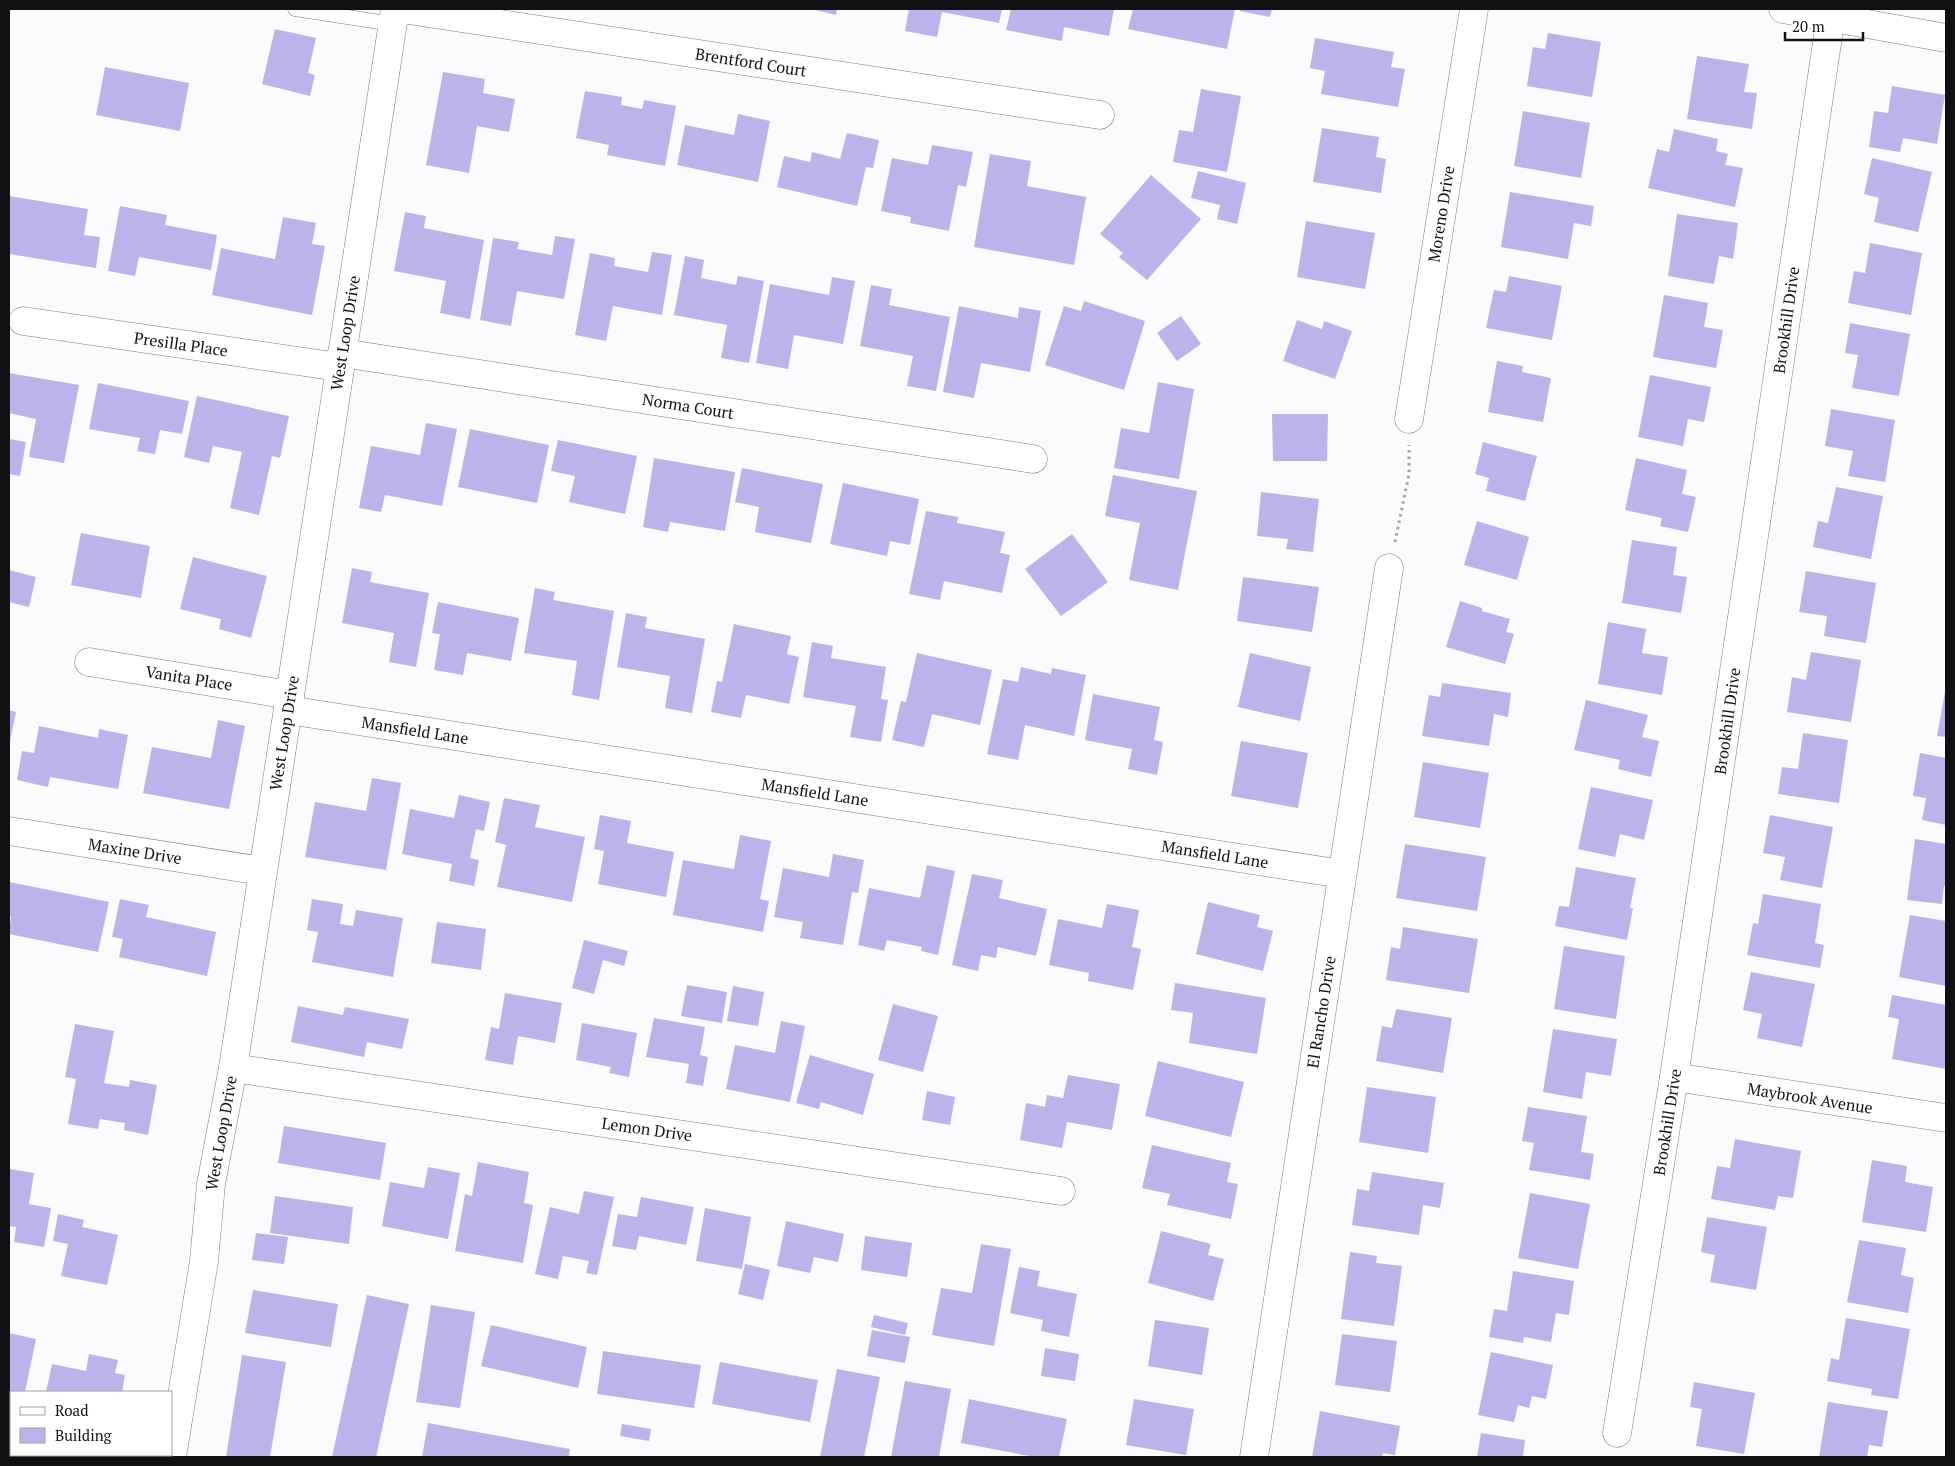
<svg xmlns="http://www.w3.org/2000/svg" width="1955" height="1466" viewBox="0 0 1955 1466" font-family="'PT Serif',serif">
	<rect width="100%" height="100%" fill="#fbfbfe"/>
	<!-- building -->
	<g fill="#bab4ea">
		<path d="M811,9h26l-1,6z"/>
		<path d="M909,9h93l-3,14 -57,-11 -5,25 -32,-6z"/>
		<path d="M1011,9h103l-5,27 -45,-9 -2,14 -56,-11z"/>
		<path d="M1133,9h102l-8,40 -99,-20z"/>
		<path d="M1240,9h32l-2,8 -30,-6z"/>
		<path d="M275,29l41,9 -8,35 7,2 -5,21 -48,-12z"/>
		<path d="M1548,33l53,9 -9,55 -65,-11 6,-39 12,2z"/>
		<path d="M1315,38l79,14 -3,15 14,2 -7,38 -77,-13 4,-23 -15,-3z"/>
		<path d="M1697,56l52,8 -5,28 13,1 -5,36 -65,-10z"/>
		<path d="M105,67l84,16 -9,48 -84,-16z"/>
		<path d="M443,72l42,7 -2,14 32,6 -6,33 -32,-6 -8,47 -43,-8z"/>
		<path d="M1892,86l53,9 -8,49 -34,-6 -3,14 -31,-5 5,-36 14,2z"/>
		<path d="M1201,89l40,7 -14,76 -54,-10 6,-32 14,2z"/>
		<path d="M585,91l37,6 -1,8 21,4 2,-9 32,6 -11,60 -58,-11 2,-10 -33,-7z"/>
		<path d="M1523,111l67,12 -9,55 -67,-12z"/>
		<path d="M738,114l32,7 -12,61 -81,-17 8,-40 49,10z"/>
		<path d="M1322,128l57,9 -3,20 10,2 -5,34 -68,-11z"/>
		<path d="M1674,129l44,10 -2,12 12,3 -3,11 18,3 -8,39 -87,-19 9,-39 12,3z"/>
		<path d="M847,133l32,7 -6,28 -7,-1 -9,39 -80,-19 7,-31 26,6 2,-10 28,7z"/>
		<path d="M932,145l41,7 -7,35 -8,-2 -9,46 -39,-8 1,-6 -30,-6 11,-53 36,7z"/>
		<path d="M990,154l41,7 -4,25 59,11 -12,68 -100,-18z"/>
		<path d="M1872,158l60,14 -14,60 -44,-10 5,-24 -15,-4z"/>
		<path d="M1198,171l48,12 -9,41 -20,-5 3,-14 -29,-7z"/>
		<path d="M1151,175l50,44 -54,61 -28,-23 4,-4 -23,-19z"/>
		<path d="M1510,192l84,14 -3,20 -17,-3 -6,36 -67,-12z"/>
		<path d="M9,196l79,13 -4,26 16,2 -4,31 -87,-14z"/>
		<path d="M120,206l47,9 -2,10 52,10 -6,35 -72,-13 -4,19 -27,-5z"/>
		<path d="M405,212l21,4 -2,12 60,12 -14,79 -30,-6 6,-32 -52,-10z"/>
		<path d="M1677,214l61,9 -5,36 -14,-3 -5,28 -46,-8z"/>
		<path d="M283,217l33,6 -4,21 13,2 -13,69 -100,-20 9,-47 54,11z"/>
		<path d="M1306,221l69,12 -10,56 -68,-12z"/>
		<path d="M555,236l20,3 -11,60 -47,-8 -6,35 -31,-6 13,-82 26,4 -2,7 35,6z"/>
		<path d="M1870,243l52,10 -11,62 -63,-12 6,-32 11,2z"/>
		<path d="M652,252l20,3 -10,60 -49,-9 -7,35 -31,-6 15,-82 25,5 -1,8 34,6z"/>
		<path d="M685,256l19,4 -3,18 35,7 2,-9 26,5 -15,82 -28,-5 6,-33 -53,-10z"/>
		<path d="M1509,276l53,10 -10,54 -66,-12 8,-38 12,2z"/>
		<path d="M832,277l23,4 -12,63 -49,-9 -6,34 -32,-6 14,-79 59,11z"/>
		<path d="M871,285l21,4 -3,16 61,12 -14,74 -29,-5 6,-30 -53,-10z"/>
		<path d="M1664,295l44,8 -4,24 19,3 -7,38 -63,-11z"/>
		<path d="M1084,301l61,20 -21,69 -79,-25 19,-59 17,5z"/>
		<path d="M959,306l59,12 1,-11 22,4 -11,61 -49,-9 -7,35 -31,-6z"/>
		<path d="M1181,316l20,28 -24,17 -20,-28z"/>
		<path d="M1297,320l25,9 2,-8 28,10 -17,48 -52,-18z"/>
		<path d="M1850,323l60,11 -11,62 -47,-8 6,-33 -13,-2z"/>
		<path d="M1497,361l26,5 -1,6 29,6 -8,44 -55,-10z"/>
		<path d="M9,373l70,12 -15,78 -35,-6 7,-38 -27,-6z"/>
		<path d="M1650,375l61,12 -7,35 -16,-3 -5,27 -45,-9z"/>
		<path d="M1158,382l36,7 -15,90 -65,-11 7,-40 28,5z"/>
		<path d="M98,383l91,18 -7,33 -22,-4 -5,24 -18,-3 3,-13 -51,-9z"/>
		<path d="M197,396l92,20 -9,42 -8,-2 -13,59 -29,-7 12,-56 -29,-6 -4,17 -25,-6z"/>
		<path d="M1831,409l64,11 -10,62 -37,-6 5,-25 -28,-5z"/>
		<path d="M1272,414h56l-1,47h-54z"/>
		<path d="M426,423l31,6 -15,77 -57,-11 -4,17 -22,-4 12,-62 49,9z"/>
		<path d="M470,429l79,16 -12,58 -79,-16z"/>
		<path d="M9,439l17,3 -6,34 -11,-2z"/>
		<path d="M558,440l79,16 -12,58 -56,-12 6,-26 -24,-5z"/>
		<path d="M1483,442l54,14 -12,45 -39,-10 3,-13 -14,-4z"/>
		<path d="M654,458l81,14 -10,59 -55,-9 -2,10 -25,-5z"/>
		<path d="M1636,458l51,12 -5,24 14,3 -8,35 -28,-6 2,-8 -37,-8z"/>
		<path d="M742,468l81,16 -12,59 -56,-11 4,-25 -24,-5z"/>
		<path d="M1113,475l84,16 -19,99 -49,-10 11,-57 -35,-7z"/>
		<path d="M843,483l76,16 -9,46 -20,-4 -3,15 -57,-12z"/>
		<path d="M1836,487l47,9 -12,63 -58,-12 5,-26 10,2z"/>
		<path d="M1261,492l58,7 -6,53 -27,-3 2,-10 -31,-3z"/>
		<path d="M926,511l32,6 -1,6 48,9 -5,21 10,2 -8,38 -58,-12 -4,19 -31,-6z"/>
		<path d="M1477,521l52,16 -12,43 -53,-15z"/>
		<path d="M81,533l69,13 -9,52 -70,-13z"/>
		<path d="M1072,534l36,48 -47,34 -36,-47z"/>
		<path d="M1632,540l45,7 -4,28 14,2 -6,36 -59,-10z"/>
		<path d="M193,557l74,19 -16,62 -32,-9 2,-10 -41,-10z"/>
		<path d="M352,568l20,4 -2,10 59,11 -13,74 -27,-5 5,-29 -52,-10z"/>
		<path d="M9,570l27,7 -7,30 -20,-5z"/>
		<path d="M1806,571l70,12 -10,60 -42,-7 3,-20 -28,-4z"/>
		<path d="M1243,577l76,10 -7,45 -75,-11z"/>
		<path d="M535,588l20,4 -2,8 61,11 -15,89 -27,-5 5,-34 -53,-8z"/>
		<path d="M1460,601l22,7v3l28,8 -4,13 8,2 -9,30 -59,-17z"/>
		<path d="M438,602l81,16 -8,43 -44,-8 -4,22 -29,-5 6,-36 -8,-1z"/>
		<path d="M626,613l21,4 -2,11 60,11 -13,74 -27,-5 5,-32 -53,-9z"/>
		<path d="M1608,622l38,7 -4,24 26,4 -6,38 -64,-11z"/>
		<path d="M734,624l57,12 -4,18 12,3 -10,47 -43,-9 -5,23 -30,-6 6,-31 5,1z"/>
		<path d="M812,642l21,4 -2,12 55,9 -5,32 7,1 -7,42 -31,-5 6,-31 -53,-9z"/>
		<path d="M1811,652l50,8 -10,62 -64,-10 5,-35 14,3z"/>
		<path d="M917,653l75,17 -12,55 -48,-11 -8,33 -32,-7 9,-39 5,1z"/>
		<path d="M1250,653l61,14 -11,54 -62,-14z"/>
		<path d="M1021,667l30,7 1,-6 34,7 -12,61 -49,-11 -7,35 -31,-6 16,-75 15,3z"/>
		<path d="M1442,683l69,10 -3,24 -14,-3 -5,32 -67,-10 7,-41 11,2z"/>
		<path d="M1945,692h1v45l-9,-1z"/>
		<path d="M1093,694l67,13 -6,33 9,2 -6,33 -29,-6 4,-20 -47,-9z"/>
		<path d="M1586,700l62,15 -6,22 17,4 -8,36 -33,-8 2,-9 -46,-10z"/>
		<path d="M9,710l7,2 -6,29h-1z"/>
		<path d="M218,720l27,6 -16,83 -86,-16 9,-46 59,11z"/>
		<path d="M39,726l59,12 1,-9 29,6 -10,54 -68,-12 -2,10 -31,-7 5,-29 12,2z"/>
		<path d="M1803,733l45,7 -9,63 -61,-9 4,-27 16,2z"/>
		<path d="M1241,741l67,12 -10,55 -67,-12z"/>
		<path d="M1920,753l26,5v67l-24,-5 4,-22 -13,-2z"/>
		<path d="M1423,762l66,11 -9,55 -66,-11z"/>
		<path d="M372,778l29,5 -15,87 -81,-13 10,-55 51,9z"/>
		<path d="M1591,787l62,13 -9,40 -24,-6 -5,23 -37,-8z"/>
		<path d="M459,795l31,7 -6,29 -8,-2 -6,29 9,2 -5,26 -25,-5 3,-17 -50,-10 8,-45 44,9z"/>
		<path d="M504,798l36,7 -5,22 50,10 -13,65 -75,-15 9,-42 -11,-3z"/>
		<path d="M600,815l31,6 -4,22 47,9 -8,45 -68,-13 6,-33 -10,-2z"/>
		<path d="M1770,815l63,12 -11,61 -42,-8 5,-23 -22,-4z"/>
		<path d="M740,835l31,6 -11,58 9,2 -6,31 -90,-17 10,-55 51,9z"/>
		<path d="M1915,839l31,5v42h-2l-2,18 -35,-4z"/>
		<path d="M1405,844l81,13 -9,54 -81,-13z"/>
		<path d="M833,854l31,6 -6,33 -6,-1 -9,53 -43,-7 3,-16 -29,-5 9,-49 46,9z"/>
		<path d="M927,865l28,6 -17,84 -17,-4 1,-4 -35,-7 -3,11 -26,-6 11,-57 51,10z"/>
		<path d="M1576,867l60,11 -6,30h3l-6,32 -72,-14 4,-20 10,1z"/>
		<path d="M972,874l31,6 -4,18 48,11 -11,47 -38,-9 -2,11 -15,-3 -3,16 -26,-6z"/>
		<path d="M9,882l100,20 -11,50 -89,-18 2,-18 -2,-1z"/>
		<path d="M1763,894l58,10 -6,39 9,2 -4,23 -73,-13 6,-32 5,1z"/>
		<path d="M120,899l29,6 -3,12 70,15 -9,44 -88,-19 4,-18 -11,-2z"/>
		<path d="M312,899l31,5 -3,20 13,2 3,-16 47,8 -10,59 -81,-15 6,-30 -11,-2z"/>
		<path d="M1208,902l52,13 -3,12 16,4 -10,40 -67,-17z"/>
		<path d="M1107,904l32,6 -7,37 9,2 -8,41 -45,-9 1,-8 -40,-8 9,-46 44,9z"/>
		<path d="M1910,915l36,6v65l-47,-9z"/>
		<path d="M437,922l49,7 -5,41 -50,-7z"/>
		<path d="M1403,927l75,12 -9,54 -83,-13 5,-33 9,2z"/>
		<path d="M584,940l44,11 -4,15 -21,-6 -9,34 -22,-6z"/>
		<path d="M1564,946l61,10 -9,63 -62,-10z"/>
		<path d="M1751,972l64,12 -13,63 -45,-9 5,-24 -19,-4z"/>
		<path d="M1175,983l91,15 -9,56 -68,-11 4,-30 -22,-3z"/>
		<path d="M687,985l40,7 -5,31 -41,-7z"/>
		<path d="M733,986l31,6 -6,34 -31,-5z"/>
		<path d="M505,993l57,10 -7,40 -37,-7 -5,29 -28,-5 6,-33 8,2z"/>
		<path d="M1892,995l54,10v64l-54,-10 7,-40 -11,-2z"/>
		<path d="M893,1004l45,12 -15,56 -45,-12z"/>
		<path d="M298,1006l45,9 2,-8 64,12 -7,30 -35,-7 -3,15 -73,-15z"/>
		<path d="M1396,1009l56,9 -9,55 -67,-12 6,-35 10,2z"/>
		<path d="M654,1018l51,9 -5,28 8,2 -5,29 -17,-3 3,-19 -43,-7z"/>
		<path d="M781,1021l24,5 -15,76 -64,-13 9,-44 40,8z"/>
		<path d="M582,1023l55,10 -8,44 -20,-4 2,-6 -35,-7z"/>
		<path d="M75,1024l39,7 -10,52 25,4 1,-7 27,5 -9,50 -24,-5 1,-7 -25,-4 -2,10 -30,-5 8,-45 -11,-2z"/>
		<path d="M1553,1029l64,10 -6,37 -25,-4 -4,27 -39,-7z"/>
		<path d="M810,1055l64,19 -11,41 -42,-13 -2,7 -23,-6z"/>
		<path d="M1158,1061l86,21 -13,55 -86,-21z"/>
		<path d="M1068,1075l52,9 -8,46 -45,-8 -5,26 -42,-8 6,-37 19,4 2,-12 16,3z"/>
		<path d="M1367,1087l69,10 -8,56 -69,-11z"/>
		<path d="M927,1091l28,6 -5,28 -28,-5z"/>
		<path d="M1528,1107l59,9 -6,36 13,2 -4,26 -61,-10 5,-27 -12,-2z"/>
		<path d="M284,1126l102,17 -6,37 -102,-17z"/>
		<path d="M1735,1139l66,12 -8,47 -15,-2 -3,14 -64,-11 6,-33 13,2z"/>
		<path d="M1152,1145l79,18 -4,19 11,2 -7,35 -64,-14 3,-11 -28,-6z"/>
		<path d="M1872,1160l35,6 -2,16 28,5 -7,45 -64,-10z"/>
		<path d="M478,1162l51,10 -5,31 9,2 -10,58 -68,-12 10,-57 7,2z"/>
		<path d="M428,1167l32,6 -12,66 -66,-13 8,-44 34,6z"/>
		<path d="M10,1169l24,4 -5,31 22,4 -7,39 -30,-5 2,-15 -7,-1z"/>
		<path d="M1372,1172l72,11 -4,25 -17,-3 -4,30 -67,-10 5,-36 12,2z"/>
		<path d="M584,1191l30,6 -17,78 -11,-2 3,-12 -26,-5 -5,23 -23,-5 15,-67 29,7z"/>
		<path d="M1530,1193l60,11 -12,65 -60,-11z"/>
		<path d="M275,1196l78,11 -4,37 -79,-11z"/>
		<path d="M641,1197l53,10 -8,38 -47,-9 -3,14 -24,-4 6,-32 19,3z"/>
		<path d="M705,1208l46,9 -9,52 -46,-8z"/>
		<path d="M58,1214l26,6 -2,7 36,8 -11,50 -46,-9 7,-32 -15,-3z"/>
		<path d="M1707,1217l60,10 -11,63 -46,-8 5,-27 -14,-3z"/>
		<path d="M786,1221l58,13 -6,28 -24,-5 -4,16 -33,-7z"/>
		<path d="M1161,1231l50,13 -3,11 16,4 -11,42 -65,-18z"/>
		<path d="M256,1233l32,4 -4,27 -32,-4z"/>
		<path d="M865,1236l47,7 -5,34 -46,-7z"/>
		<path d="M1859,1240l47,8 -5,27 13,3 -6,35 -61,-11z"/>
		<path d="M981,1244l30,5 -17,97 -62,-11 9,-47 31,5z"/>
		<path d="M1350,1252l27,4 -1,7 26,3 -8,60 -53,-7z"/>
		<path d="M745,1264l25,6 -7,30 -25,-6z"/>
		<path d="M1019,1267l21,4 -3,15 40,8 -8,43 -28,-6 2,-11 -33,-7z"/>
		<path d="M1513,1271l61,10 -5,34 -13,-2 -5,29 -27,-5 -1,6 -34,-6 5,-28 13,2z"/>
		<path d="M253,1290l85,14 -7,43 -86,-14z"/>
		<path d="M367,1295l42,9 -33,153h-44z"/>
		<path d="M431,1305l44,7 -15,96 -44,-6z"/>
		<path d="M874,1315l34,8 -3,12 -34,-8z"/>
		<path d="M1846,1318l64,11 -12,70 -27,-4 1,-6 -45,-8 4,-23 8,2z"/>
		<path d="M1155,1320l54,8 -7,47 -54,-9z"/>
		<path d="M491,1325l96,22 -9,41 -97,-22z"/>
		<path d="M872,1330l38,7 -5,26 -38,-7z"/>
		<path d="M9,1333l27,6 -11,53h-14v5l-2,-1z"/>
		<path d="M1342,1334l55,7 -7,51 -55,-7z"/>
		<path d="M1045,1348l34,6 -4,27 -34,-5z"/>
		<path d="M603,1351l98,14 -7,43 -97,-14z"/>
		<path d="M1491,1352l62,13 -7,34 -14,-3 -3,12 -11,-3 -4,17 -36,-7z"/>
		<path d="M89,1354l29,6 -3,13 10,2 -3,17h-76l6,-28 34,7z"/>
		<path d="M242,1355l44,7 -16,95h-44z"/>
		<path d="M720,1362l98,18 -8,42 -98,-18z"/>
		<path d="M837,1369l43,8 -16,80h-44z"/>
		<path d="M905,1381l46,8 -12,68h-48z"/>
		<path d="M1694,1382l61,11 -11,61 -48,-8 6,-37 -12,-2z"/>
		<path d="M969,1399l98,20 -8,38h-24l-74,-14z"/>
		<path d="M1134,1399l60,10 -8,46 -60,-10z"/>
		<path d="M1828,1402l60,9 -6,36 -13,-2 -2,12h-48z"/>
		<path d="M1320,1411l80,15 -5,29 -12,-2 -1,4h-70z"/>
		<path d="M428,1423l142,26 -1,8h-147z"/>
		<path d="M622,1424l29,5 -2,12 -29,-5z"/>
		<path d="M1481,1433l44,7 -2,17h-46z"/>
	</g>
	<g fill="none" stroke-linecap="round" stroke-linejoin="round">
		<defs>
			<g id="service">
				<path d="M295,9l98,15"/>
				<path d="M9,1442l2,1"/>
				<path d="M53,1455l3,2"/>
			</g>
			<g id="minor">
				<path d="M402,9l698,106"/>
				<path d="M1783,9l163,29"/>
				<path d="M23,321l316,46"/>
				<path d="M342,353l691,106"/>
				<path d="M1409,419l65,-410"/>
				<path d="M89,662l201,33"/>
				<path d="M288,710l1054,164"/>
				<path d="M9,831l253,40"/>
				<path d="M233,1068l828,123"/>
				<path d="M1674,1077l272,41"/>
				<path d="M1617,1433l57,-356 158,-1068"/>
				<path d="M172,1457l32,-196 7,-77 22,-116 162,-1059"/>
				<path d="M1254,1457l135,-889"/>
			</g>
		</defs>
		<!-- service casing -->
		<use href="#service" stroke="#7b7b82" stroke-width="15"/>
		<!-- minor casing -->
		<use href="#minor" stroke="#7b7b82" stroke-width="29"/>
		<!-- path -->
		<path stroke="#a1a1a4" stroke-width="3" stroke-dasharray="2.5 4" stroke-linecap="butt" d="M1395,542l14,-68v-29"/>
		<!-- service -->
		<use href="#service" stroke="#fff" stroke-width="14"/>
		<!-- minor -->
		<use href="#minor" stroke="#fff" stroke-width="28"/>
	</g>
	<g text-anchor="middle" stroke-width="4" stroke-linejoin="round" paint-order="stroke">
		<!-- street labels -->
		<g font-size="16" fill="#111113" stroke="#fff">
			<text transform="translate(751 62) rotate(9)" y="6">Brentford Court</text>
			<text transform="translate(1441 214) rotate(-81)" y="6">Moreno Drive</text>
			<text transform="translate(1786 320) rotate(-82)" y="6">Brookhill Drive</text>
			<text transform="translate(345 333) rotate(-81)" y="6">West Loop Drive</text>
			<text transform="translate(181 344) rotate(8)" y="6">Presilla Place</text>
			<text transform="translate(688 406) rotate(9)" y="6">Norma Court</text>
			<text transform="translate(189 678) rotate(9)" y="6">Vanita Place</text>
			<text transform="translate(1727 721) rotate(-82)" y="6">Brookhill Drive</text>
			<text transform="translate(415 730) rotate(9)" y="6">Mansfield Lane</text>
			<text transform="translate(284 733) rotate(-81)" y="6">West Loop Drive</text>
			<text transform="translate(815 792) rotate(9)" y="6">Mansfield Lane</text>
			<text transform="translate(135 851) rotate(9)" y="6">Maxine Drive</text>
			<text transform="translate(1215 854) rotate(9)" y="6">Mansfield Lane</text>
			<text transform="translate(1321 1012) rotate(-81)" y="6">El Rancho Drive</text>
			<text transform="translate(1810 1098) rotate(9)" y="6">Maybrook Avenue</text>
			<text transform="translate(1667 1122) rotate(-81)" y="6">Brookhill Drive</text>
			<text transform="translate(647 1129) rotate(8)" y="6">Lemon Drive</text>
			<text transform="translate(221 1133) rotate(-80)" y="6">West Loop Drive</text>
		</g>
	</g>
	<!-- border -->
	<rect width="1955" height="1466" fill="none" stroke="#111113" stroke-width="20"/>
	<!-- legend -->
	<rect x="10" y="1391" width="162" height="65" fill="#ffffff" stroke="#a0a0a1"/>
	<rect x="20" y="1407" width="25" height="8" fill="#ffffff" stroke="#a0a0a1"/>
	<text x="55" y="1416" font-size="15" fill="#111113">Road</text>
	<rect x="20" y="1428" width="25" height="15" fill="#bab4ea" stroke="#a0a0a1"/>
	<text x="55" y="1441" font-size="15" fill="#111113">Building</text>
	<!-- scale -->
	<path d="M1785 32v8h78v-8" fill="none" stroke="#111113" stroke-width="2.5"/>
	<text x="1792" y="32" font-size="15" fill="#111113" stroke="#ffffff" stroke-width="4" paint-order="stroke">20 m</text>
</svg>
